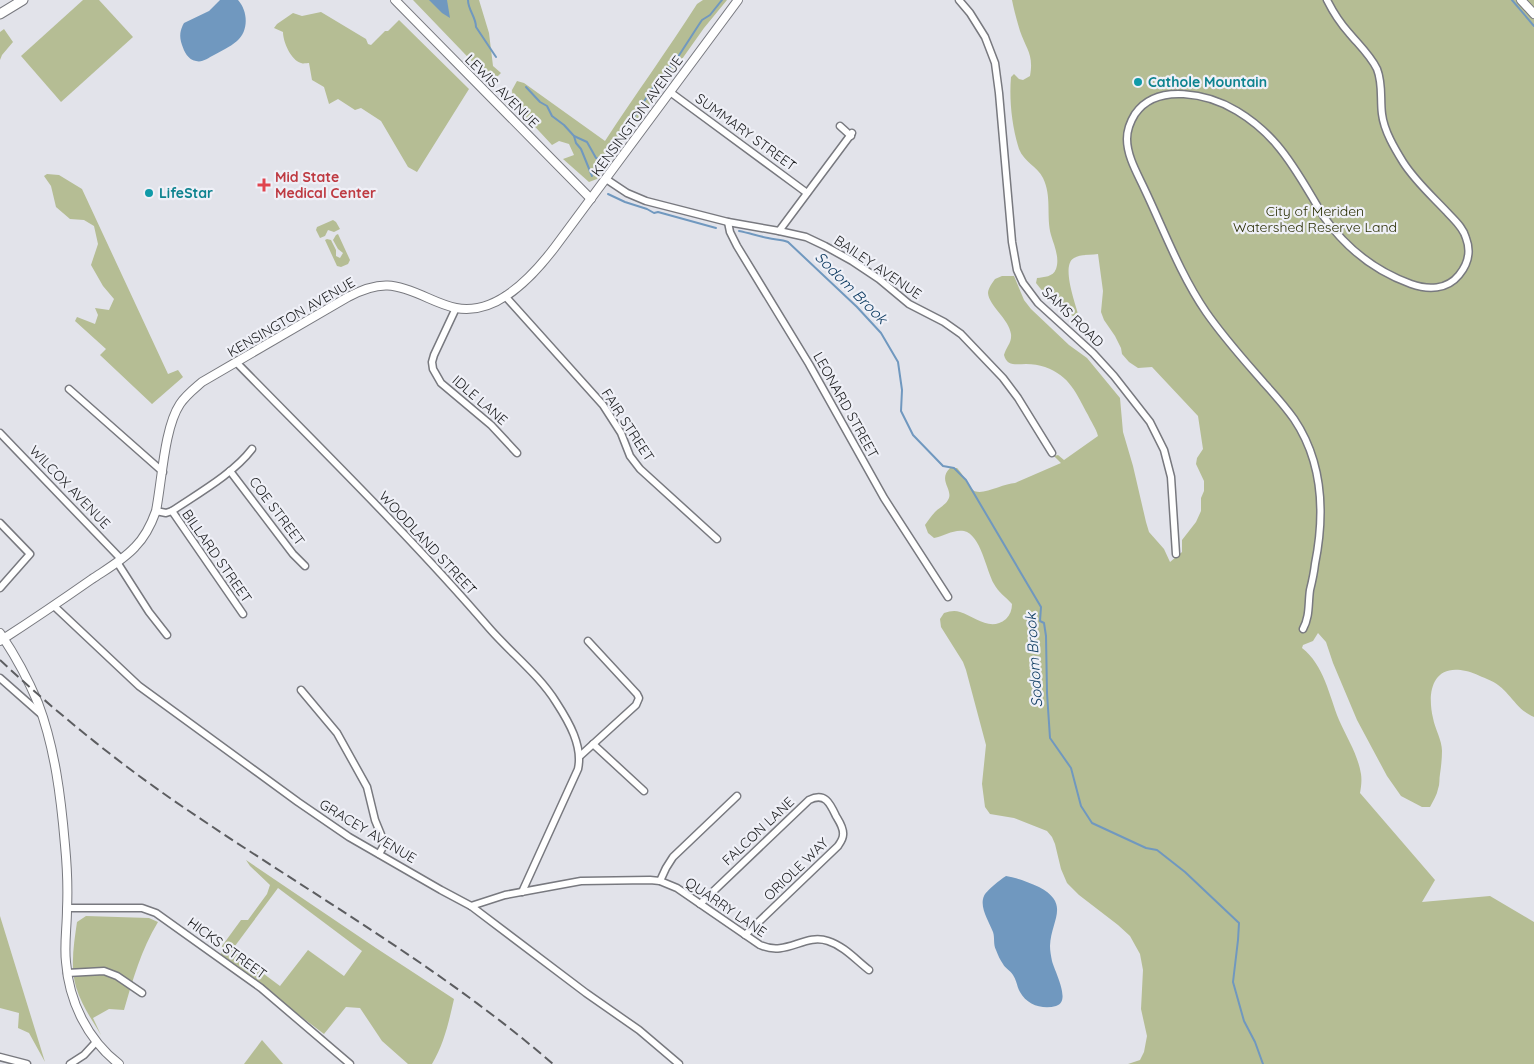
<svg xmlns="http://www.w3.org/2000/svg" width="1534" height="1064" viewBox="0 0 1534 1064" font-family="Quicksand,sans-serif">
	<rect width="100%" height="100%" fill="#e2e3ea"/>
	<!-- green -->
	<g fill="#b5bd94" fill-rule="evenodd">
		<path d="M83,0h16l34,37 -72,65 -40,-46z"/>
		<path d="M413,0h66l10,33 4,33 8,7 -4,4 -6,2 -5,-3z"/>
		<path d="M703,0h24l-23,28 -107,151 -8,3 -26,-23 11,-4 -5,-11 -10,-3 -7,4 -39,-42 -1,-13 5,-9 7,2 81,58c30,-46 62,-90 92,-137z"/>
		<path d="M1012,0h522v717c-20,-8 -25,-30 -47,-38 -7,-3 -15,-7 -21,-8 -34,-8 -39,22 -33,47 2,11 9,22 9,33 0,8 -1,16 -2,23 -1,5 0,10 -2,15 -1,6 -5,12 -8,18h-8l-21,-11 -14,-20 -30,-56 -24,-57 -7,-21 -8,-9 -5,8 -10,4 -1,3c22,17 27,47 37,72 8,18 19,35 22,54 1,7 0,13 -1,19l75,87 -13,22 68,-6 44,26v142h-406l12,-4 4,-8 3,-16 -6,-27 2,-39 -3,-16 -10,-18 -12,-11 -39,-30 -12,-12 -6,-14 -6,-25 -3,-7 -5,-6 -33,-13 -24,-4 -5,-7 -3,-23 4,-39 -20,-75 -3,-8 -22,-35 -1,-8 4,-6c6,-2 11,-3 16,-1 16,5 30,20 46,7 4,-4 6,-9 6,-15 -6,-7 -14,-12 -18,-20 -8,-14 -13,-49 -30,-53 -10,-2 -20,5 -30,7l-6,-5 -3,-8c3,-4 6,-9 10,-13 5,-5 11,-7 14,-14 3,-10 -11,-18 1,-30h7c7,7 10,17 16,22 8,7 31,-7 42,-7l46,-20 -7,-7 4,-1 6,5 34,-24c-2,-8 -7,-14 -10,-21 -12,-22 -18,-39 -43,-48 -6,-2 -12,-3 -19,-3 -9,0 -19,3 -22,-9 2,-8 8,-12 7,-21 -2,-15 -22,-28 -23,-41 0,-5 5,-11 7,-14l7,-3h12l10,24 7,9 38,36 18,13 33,40 3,34 10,34 13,56 3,10 15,17 6,13 12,-10v-12l14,-18 5,-11v-13l3,-7v-10l-8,-17 1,-6 6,-9 -5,-33 -46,-49 -14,1 -9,-6 -7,-8 -1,-6 -6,-12 -11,-16 -3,-8 2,-21 -5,-37c-7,1 -17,0 -24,4 -13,7 1,44 4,56l-1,4c-14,-6 -32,-23 -41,-35l1,-5c7,-1 16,-1 19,-9 4,-11 -2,-24 -5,-34 -5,-18 1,-39 -8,-57 -6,-12 -19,-16 -24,-29 -7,-22 -10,-49 -8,-72l3,-3 5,5 4,1 7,-4c4,-22 -4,-27 -10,-45 -3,-10 -6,-21 -8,-31z"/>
		<path d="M321,12l45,27 2,5 3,1 14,-14h3l11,-11 70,69 -52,83 -9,-5 -27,-46 -20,-13 -6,2 -17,-11 -9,5 -5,-17 -12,-7 -3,-17c-1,0 -7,1 -8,0 -10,-3 -18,-21 -18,-31l-9,-4 3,-4 16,-11 9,3z"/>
		<path d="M4,29l9,13 -11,13 -2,5v-28z"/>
		<path d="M47,174l12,1 23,14 86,185 10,-4 5,7 -31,27 -52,-49 6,-6 -31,-28 2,-4 18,7 3,-9 -3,-7 14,2 5,-11 -11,-13 -12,-21 7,-21 -4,-18 -10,-6 -14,-1 -14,-12 -5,-21 -7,-10z"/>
		<path d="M333,220l3,2 4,7 -6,3 -6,-2 -3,6 -5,2 -4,-8 1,-3z"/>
		<path d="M338,234l12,26 -2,4 -7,3 -4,-1 -12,-26 2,-1 4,1 5,10v6l4,2 3,-5 -5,-4 -5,-9 3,-5z"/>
		<path d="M246,860l130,88 78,51c-5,22 -10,45 -22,65h-24l-26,-23 -22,-33 -14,-1 -22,27 -103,-78 1,-10 19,-26h7l19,-26 3,-9 -20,-19zM278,888l84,63 -18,25 -36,-26 -28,36 -48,-36z"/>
		<path d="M0,916l45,146 -16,-29 -11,-5 1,-15 -19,-5z"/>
		<path d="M86,916l63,2 9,4c-17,28 -25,57 -34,88l-15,-1 -16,9 8,17c-9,-15 -20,-31 -25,-48 -6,-21 -2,-44 1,-65z"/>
		<path d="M262,1040l21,24h-39z"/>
	</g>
	<!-- water -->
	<g fill="#7098bf">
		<path d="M220,0h18c10,11 11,31 -1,41 -7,6 -16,10 -23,14 -6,3 -12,8 -18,6 -8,-1 -12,-10 -14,-16 -3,-9 -2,-15 2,-22l25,-12z"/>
		<path d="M429,0h18l3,18 -8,-5z"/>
		<path d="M1006,876c12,2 22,6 33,11 32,17 12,33 11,59 0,5 1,10 2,15 2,9 20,41 4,45 -13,4 -29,-1 -36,-14 -3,-5 -3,-11 -7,-17 -3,-5 -8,-7 -10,-11 -3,-4 -5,-9 -7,-14 -3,-6 -1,-12 -3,-18 -4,-11 -14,-25 -9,-36 2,-5 17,-17 22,-20z"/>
	</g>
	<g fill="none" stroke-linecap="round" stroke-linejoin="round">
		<!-- stream -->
		<g stroke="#7098bf" stroke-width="2">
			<path d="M468,0c0,10 8,17 8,27l20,30"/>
			<path d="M1512,0l22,26"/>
			<path d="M526,87l14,15 7,4 5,10 12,9 10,11 2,7 5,6 11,27"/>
			<path d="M574,136l13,6 9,16 5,1 8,-7 16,-21 29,-45 22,-26 22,-34 4,-6 8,-5 12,-15"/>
			<path d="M608,194l17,8 22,7 7,4 4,-1 58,16"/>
			<path d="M739,231c10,2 19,5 29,7 7,2 13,1 20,4l69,65 24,26 17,29 4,28 -1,21 12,24 30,31 11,2 12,12 75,127 -1,14 4,2 2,13 1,57 3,45 21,30 10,38 11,17 54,25 11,2 28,22 54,51 -1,17 -5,42 11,39 11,21 8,22"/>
		</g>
		<defs>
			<g id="minor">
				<path d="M959,0l11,13 15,24 10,26 4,30 13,149 5,28 6,13 15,20 55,50 21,23 36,46 14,28 7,27 5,77"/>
				<path d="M670,92l137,101"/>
				<path d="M840,126l11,10"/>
				<path d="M606,179l21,14 19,8 82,21 51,9 27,6 19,9 27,15 27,18 30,25 35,18 17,12 42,44 15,20 34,55"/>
				<path d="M728,222l2,10 7,14 72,118 75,134 64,99"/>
				<path d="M779,231l73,-98"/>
				<path d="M505,296l98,109 18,28 9,23 10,13 77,70"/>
				<path d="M456,308l-22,47 -2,7 1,7 8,14 50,42 26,28"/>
				<path d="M236,362c86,88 174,174 254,267 22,25 49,46 66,73 13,20 27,44 22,67l-56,123"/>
				<path d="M69,389l94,83"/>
				<path d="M0,433l121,126"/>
				<path d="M230,471l63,83 12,12"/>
				<path d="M156,511l10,2 6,-2c25,-17 61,-37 80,-62"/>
				<path d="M172,511l71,103"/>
				<path d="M0,523l30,31 -30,34"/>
				<path d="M117,562l32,50 18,23"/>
				<path d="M54,606l85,80 159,116 51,35 92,53 30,16 115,87 53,37 40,34"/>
				<path d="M1303,629c7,-13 5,-25 7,-39 2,-8 4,-17 5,-26 10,-50 8,-102 -21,-145 -9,-13 -19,-24 -30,-36 -20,-23 -40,-45 -58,-71 -26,-38 -42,-82 -62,-124 -7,-15 -17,-32 -17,-49 0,-8 3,-17 8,-25 22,-32 74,-20 102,-3 15,9 29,21 40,34 19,22 32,48 47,72 22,31 51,54 87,67 17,6 36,6 48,-9 9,-11 12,-24 7,-37 -3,-11 -12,-18 -19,-26 -15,-16 -32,-31 -44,-50 -8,-13 -19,-31 -21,-48 -2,-15 1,-30 -5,-45 -7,-14 -18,-24 -28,-36 -9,-10 -16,-21 -22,-33"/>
				<path d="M0,678l42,37"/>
				<path d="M301,690l36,43 30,54 8,33 9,22 -1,5 -4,7"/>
				<path d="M593,744l51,47"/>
				<path d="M580,756l56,-51 3,-7 -2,-4 -49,-53"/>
				<path d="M660,881l6,-13 7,-11 64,-61"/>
				<path d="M700,904l109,-104c16,-8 21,3 27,16 3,5 8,12 7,19 0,4 -3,8 -5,11l-93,89"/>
				<path d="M471,906l34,-11 76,-14 69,-1 10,1 17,7 83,57c27,12 44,-12 68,-4 16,5 28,19 41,29"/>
				<path d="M67,908h75l14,5 105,75 89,76"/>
				<path d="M67,973l37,-2 13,5 25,17"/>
				<path d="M0,1057l27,7"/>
				<path d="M70,1064l14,-9 12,-13"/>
			</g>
			<g id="major">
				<path d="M395,0l196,199"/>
				<path d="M1521,0l13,14"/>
				<path d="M0,633c15,22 28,46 38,70 17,45 23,95 27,142 2,21 3,43 2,64 0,18 -3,36 -1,53 3,40 22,78 53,102"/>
				<path d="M0,641c31,-20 62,-41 92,-62 15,-10 31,-19 43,-32 10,-10 16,-22 21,-36 6,-30 8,-83 24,-107 6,-9 14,-15 22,-22l146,-85c32,-17 47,-14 80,1 9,4 18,8 28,10 41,8 77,-32 99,-61l183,-247"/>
			</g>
			<path id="highway" d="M0,14l23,-14"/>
		</defs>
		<!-- minor casing -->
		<use href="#minor" stroke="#78797f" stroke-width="9"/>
		<!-- major casing -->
		<use href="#major" stroke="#78797f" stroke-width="10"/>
		<!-- highway casing -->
		<use href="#highway" stroke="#78797f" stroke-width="11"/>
		<!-- minor -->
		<use href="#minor" stroke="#fff" stroke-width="6"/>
		<!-- major -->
		<use href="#major" stroke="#fff" stroke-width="8"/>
		<!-- highway -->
		<use href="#highway" stroke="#fff" stroke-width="9"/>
		<!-- rail -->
		<path stroke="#5c5d60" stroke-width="2" stroke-dasharray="10 5" stroke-linecap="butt" d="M0,660c59,55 122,106 189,151 122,83 252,156 364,253"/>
	</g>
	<!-- markers -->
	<g fill="#0f9aa8" stroke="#eff0f7" stroke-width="2">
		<circle cx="1138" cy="82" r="5"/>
		<circle cx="149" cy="193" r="5"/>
	</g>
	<path fill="#e0444e" stroke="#eff0f7" stroke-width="2" d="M261.5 177.5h5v5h5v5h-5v5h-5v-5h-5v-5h5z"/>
	<g text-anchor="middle" stroke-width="4.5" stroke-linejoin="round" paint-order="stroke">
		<!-- culture labels -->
		<g font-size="14" font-weight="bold" fill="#0d838f" stroke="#eff0f7" text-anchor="start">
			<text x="1148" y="87">Cathole Mountain</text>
			<text x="159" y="198">LifeStar</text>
		</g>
		<!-- street labels -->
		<g font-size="14" fill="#1b1c1e" stroke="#eff0f7">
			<text transform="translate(502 91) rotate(45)" y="5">LEWIS AVENUE</text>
			<text transform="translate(637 116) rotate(-54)" y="5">KENSINGTON AVENUE</text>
			<text transform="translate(746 132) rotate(36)" y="5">SUMMARY STREET</text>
			<text transform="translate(878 267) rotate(34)" y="5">BAILEY AVENUE</text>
			<text transform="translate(291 317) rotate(-30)" y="5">KENSINGTON AVENUE</text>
			<text transform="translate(1073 317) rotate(44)" y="5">SAMS ROAD</text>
			<text transform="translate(480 400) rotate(41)" y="5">IDLE LANE</text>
			<text transform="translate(846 405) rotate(61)" y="5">LEONARD STREET</text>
			<text transform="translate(628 425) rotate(57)" y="5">FAIR STREET</text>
			<text transform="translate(70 487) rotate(46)" y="5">WILCOX AVENUE</text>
			<text transform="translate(277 511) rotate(53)" y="5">COE STREET</text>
			<text transform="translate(428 543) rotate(47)" y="5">WOODLAND STREET</text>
			<text transform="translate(217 556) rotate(55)" y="5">BILLARD STREET</text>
			<text transform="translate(368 831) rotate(31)" y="5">GRACEY AVENUE</text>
			<text transform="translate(758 831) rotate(-43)" y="5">FALCON LANE</text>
			<text transform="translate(796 869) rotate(-44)" y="5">ORIOLE WAY</text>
			<text transform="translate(726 907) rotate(34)" y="5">QUARRY LANE</text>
			<text transform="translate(227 948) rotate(36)" y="5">HICKS STREET</text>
		</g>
		<!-- health labels -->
		<g font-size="14" font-weight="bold" fill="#be3a42" stroke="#eff0f7" text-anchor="start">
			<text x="275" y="182">Mid State<tspan x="275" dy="16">Medical Center</tspan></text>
		</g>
		<!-- park labels -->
		<g font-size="14" fill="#2a2f04" stroke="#eff0f7">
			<text x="1315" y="216">City of Meriden<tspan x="1315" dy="16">Watershed Reserve Land</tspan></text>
		</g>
		<!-- water labels -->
		<g font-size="15" font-style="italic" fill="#0c3a61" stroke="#eff0f7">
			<text transform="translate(851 288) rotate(45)" y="5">Sodom Brook</text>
			<text transform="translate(1034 660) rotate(-94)" y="5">Sodom Brook</text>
		</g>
	</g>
</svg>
